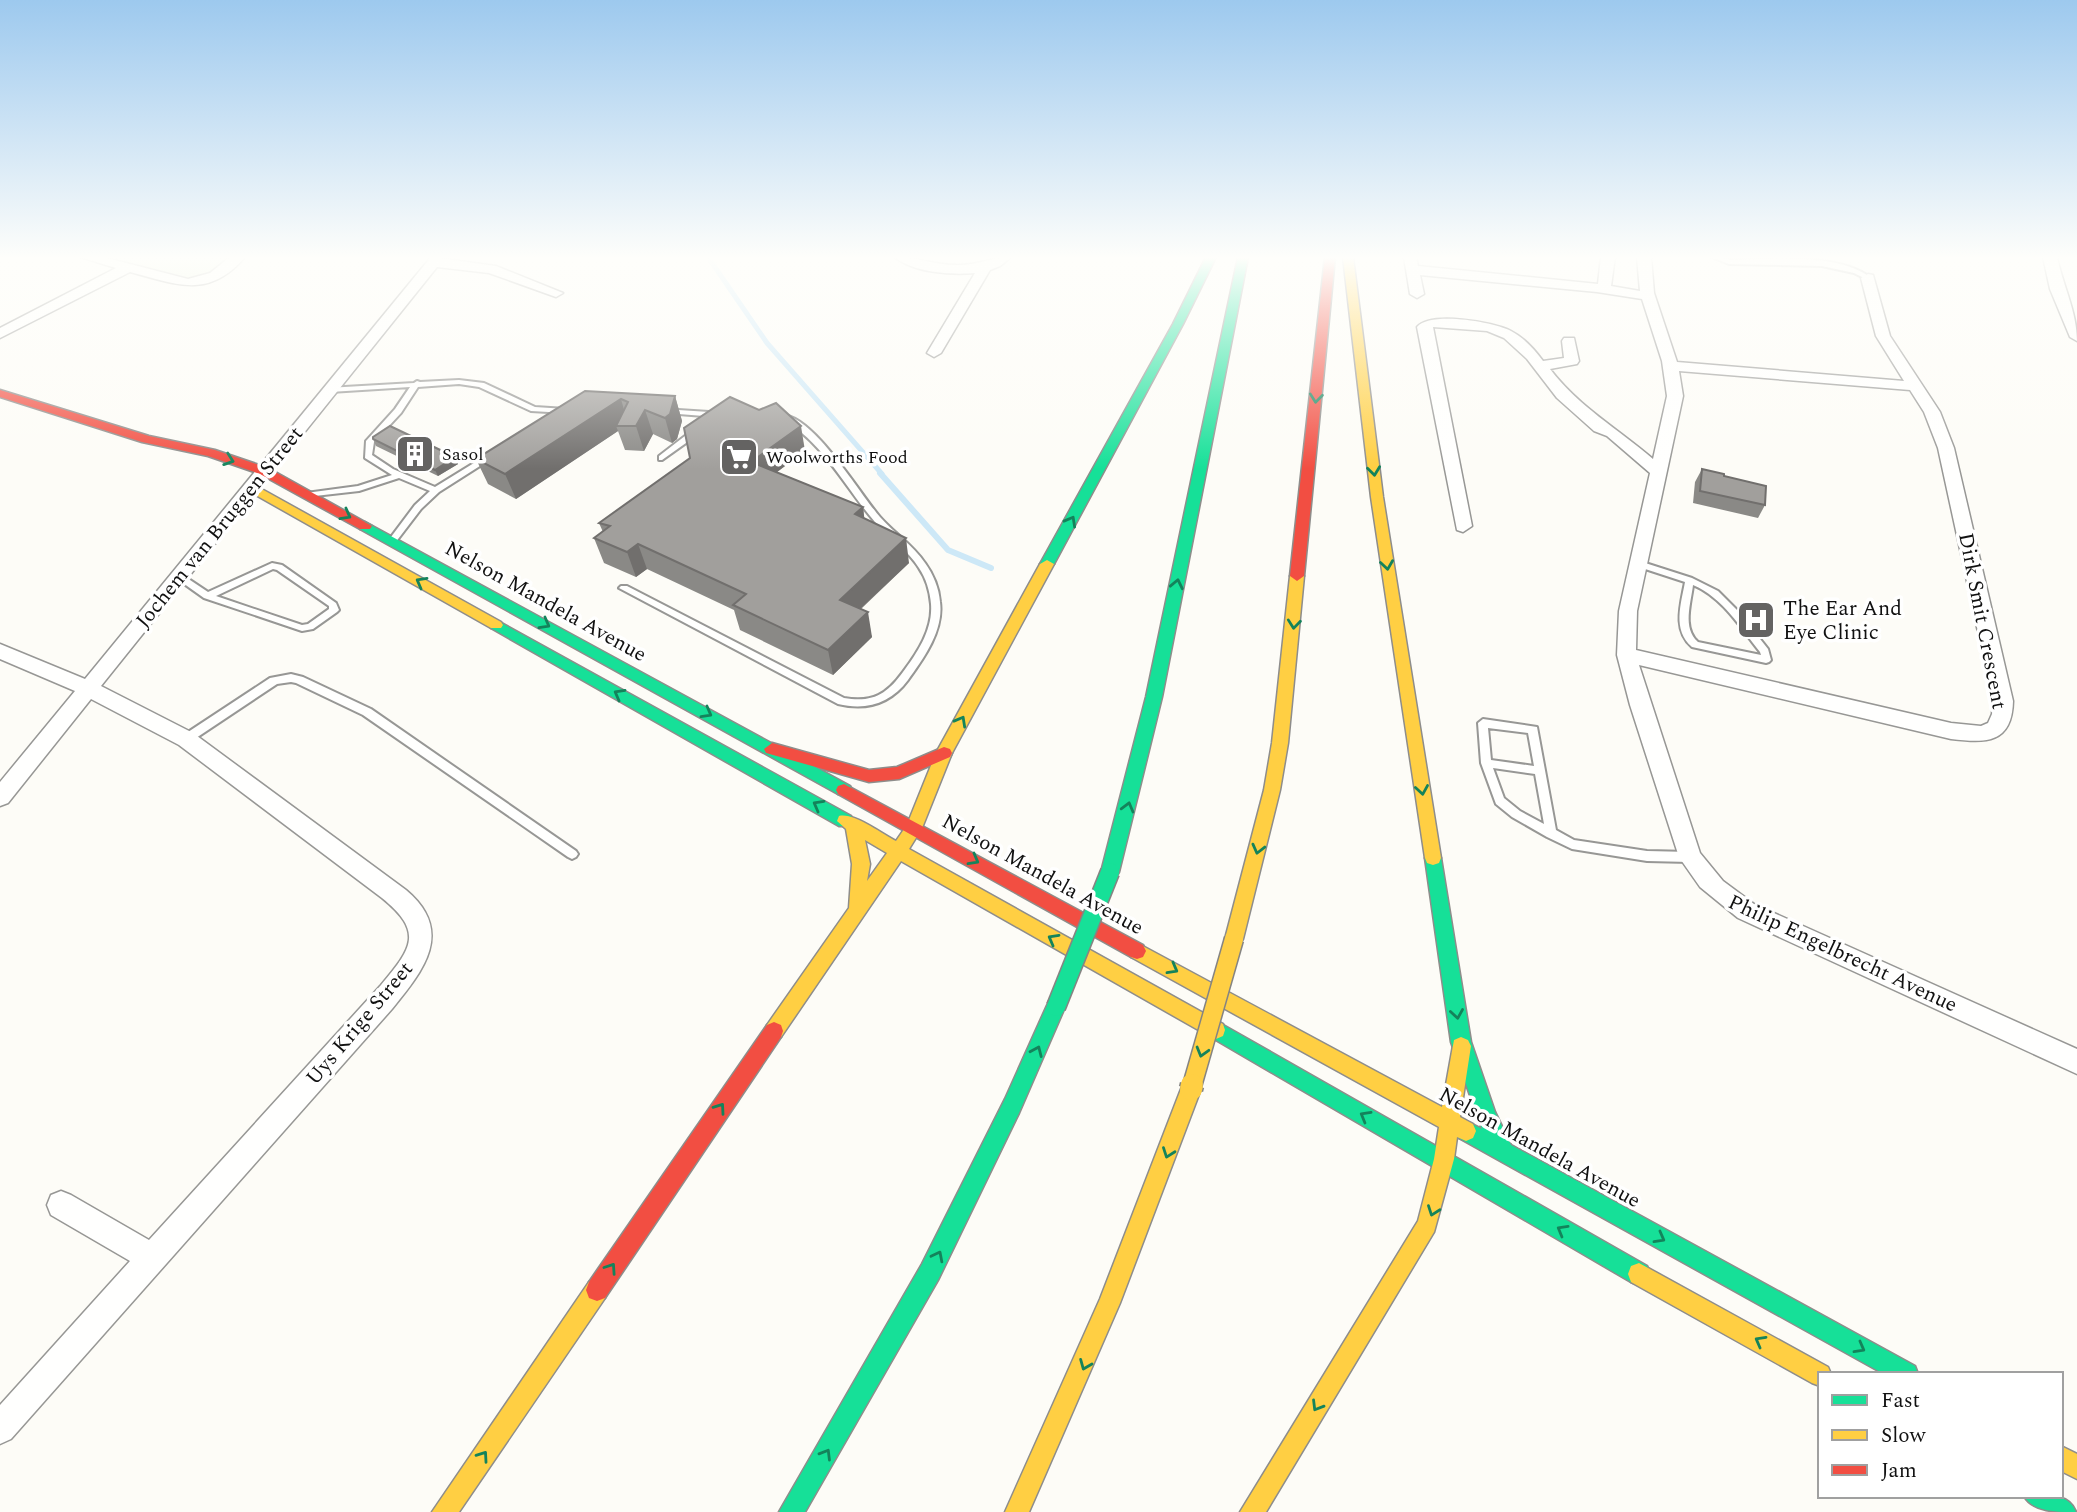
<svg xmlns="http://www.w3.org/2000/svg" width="2077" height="1512" viewBox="0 0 2077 1512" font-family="Spectral,serif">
	<rect width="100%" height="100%" fill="#fdfcf7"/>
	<!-- green -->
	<path fill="#e7f3d7" d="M107,257h122l-18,17 -17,5z"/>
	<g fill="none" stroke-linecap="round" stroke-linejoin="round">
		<!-- stream-far1 -->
		<path stroke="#cde8f7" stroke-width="5" d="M708,257l59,86 115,131"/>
		<!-- stream -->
		<path stroke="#cde8f7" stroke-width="6" d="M880,473l68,77 43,18"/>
		<defs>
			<g id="lane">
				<path d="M1711,257h10l9,3c40,0 108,-8 141,18l-3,2 -14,-7 -32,-7 -93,-2z"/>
				<path d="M459,380l25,3 51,24 31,2 4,2 -4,2 -35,-2 -52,-24 -20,-3 -41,3 -17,26 -27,29 -2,13 21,14 42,18 52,-32h3l4,2 -55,35 -18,17 -26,34h-6l-1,-2 27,-36 15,-14 -31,-13 -40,13 -53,6v-4l52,-7 34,-11 -27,-17 1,-17 29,-32 15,-22 -80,5 -4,-2 1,-2 87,-5 3,-2 3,1z"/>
				<path d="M663,409l46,3 4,2 -13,19 -38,27h-3v-4l35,-27 10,-13 -38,-3 -4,-2z"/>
				<path d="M782,415c31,0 78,79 98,102 14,16 33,28 45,46 8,11 14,25 15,39 4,28 -16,56 -32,78 -17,23 -41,31 -70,24l-219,-116 2,-2h6l217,112c29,5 43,-4 59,-26 15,-20 30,-43 28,-68 -1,-12 -5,-26 -12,-36 -11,-18 -30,-30 -44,-46 -31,-36 -51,-79 -93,-103z"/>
				<path d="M1639,561l53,17 26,13 20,20 30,38 3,11 -2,2 -3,1 -74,-16c-20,-17 -11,-43 -7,-65l-49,-16 -2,-2 2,-2zM1693,585c30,13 47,42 67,67l1,3 -63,-13c-16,-14 -7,-39 -5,-57z"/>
				<path d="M272,563l10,2 54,38 3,7 -2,2 -24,17 -11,2 -98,-33 -31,-22 5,-3 3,1 27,18zM273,569l4,1 52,36v3l-21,15 -6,1 -86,-29z"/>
				<path d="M291,674l12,3 68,32 205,142 2,3 -2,3 -4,2 -4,-2 -205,-142 -67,-32 -5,-1 -14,2 -87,58h-8l-1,-3 1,-3 88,-58z"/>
				<path d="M1483,719l54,8 19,103 18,10 73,11 43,1 4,2 2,3 -2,3 -4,2 -43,-1 -75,-12 -25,-12 -35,-20 -16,-13 -15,-41 -3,-40zM1488,728l40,5 6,33 -43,-6zM1493,768l42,6 9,50 -24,-13 -16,-13z"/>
			</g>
			<g id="street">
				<path d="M80,257h23l85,22 22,-6 20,-16h15c-37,43 -69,27 -115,15l-130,66v-10l116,-60z"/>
				<path d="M431,257l65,9 67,27 -7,4 -67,-24 -52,-6 -336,419 92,47 213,157c49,41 18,80 -14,119l-381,430 -11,5v-39l130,-144 -79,-46 -4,-10 4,-10 10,-4 10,4 78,45 232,-255c31,-37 43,-53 1,-87l-203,-153 -88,-46 -83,104 -8,3v-24l75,-91 -75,-32v-15l85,35z"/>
				<path d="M895,257c21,0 40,8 61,8 20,1 36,-8 55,-8l-11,9 -10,4 -49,83 -7,4 -7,-4 48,-80c-23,2 -61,0 -80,-16z"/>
				<path d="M1404,257h12l2,9 180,18 3,-27h14l-4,29 29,5 -3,-34h14l3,36 23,69 227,19 -28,-45 -15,-58 7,-4 5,1 17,61 50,76 14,36 59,253c-1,43 -27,42 -62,38l-312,-74 61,188 23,28 31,23 323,145v25l-339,-156 -38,-31 -21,-30 -49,-152 -13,-50 2,-44 31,-138 -43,-37 -13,-5 -37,-33 -30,-39 -23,-21 -17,-7 -54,-4 39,199 -9,6 -6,-2 -40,-203c14,-16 76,-5 94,4 12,6 24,19 32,30l21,-3 -2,-17 2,-3h10l5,23 -2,3 -27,5c29,38 67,59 103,90l14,-63 -5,-35 -20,-62 -45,-7 -177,-17 4,19 -7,4 -7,-4zM1679,371l231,19 14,22 14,36 55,253 -1,13 -4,9 -7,3 -30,-3 -315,-73 1,-39 46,-215z"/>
				<path d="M2043,257h14c6,29 20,55 20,84l-7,-4 -20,-48z"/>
			</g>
			<g id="fast">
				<path d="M1206,257h10l-33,67 -129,240 -7,4 -5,-1 -2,-3 133,-240z"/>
				<path d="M1238,257h10l-86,440 -43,175 -3,5 -6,2 -6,-2 -3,-5 45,-175z"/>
				<path d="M365,522l485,264 2,4 -2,4h-12l-478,-265v-6z"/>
				<path d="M496,620l355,196 2,5 -2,5h-12l-348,-198 -2,-3 2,-3z"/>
				<path d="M1433,851l6,2 2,5 30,184 24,70 16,33 404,221 3,8h-34l-425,-236 -3,-7 3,-7 7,-3 16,8 -31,-87 -26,-184 2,-5z"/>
				<path d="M1056,999l7,2 2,6 -46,106 -81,167 -133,232h-26l143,-248 83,-165 44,-98z"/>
				<path d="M1216,1021l431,245 3,8 -3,8 -8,3 -8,-3 -422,-246 -2,-6 2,-6z"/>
				<path d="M2024,1496c19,0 44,-5 52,16 -19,0 -43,0 -52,-16z"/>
			</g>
			<g id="slow">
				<path d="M1343,257h10l30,240 58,361 -2,5 -6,2 -6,-2 -2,-5 -54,-361z"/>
				<path d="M258,487l243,135 2,3 -2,3h-10l-237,-134 -2,-3z"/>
				<path d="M1047,560l7,4 -102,189 -30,75 -13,21 314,175 2,6 -2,6 -7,3 -7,-3 -308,-175 -120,176 -7,3 -7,-3 -2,-6 2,-6 82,-117 3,-44 -6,-35 -9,-8 2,-5c14,-4 43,18 57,25l11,-16 29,-72 104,-189zM865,840l22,13 -20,28 3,-17z"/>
				<path d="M1297,571l7,5 -16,167 -8,47 -37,149 -3,5 -6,3 -6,-3 -3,-5 39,-149 8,-47 18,-167z"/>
				<path d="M1137,943l305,164 12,-67 7,-3 7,3 3,6 -11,71 13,7 3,7 -3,7 -7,3 -9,-4 -3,22 -20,73 -168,280h-26l178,-291 16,-62 5,-32 -308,-170 -3,-6 3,-6z"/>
				<path d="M1191,1080l7,2 3,7 -81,214 -91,209h-24l95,-213 81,-210 3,-7z"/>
				<path d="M1639,1263l189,104 3,7h-11v12l-8,-3 -181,-101 -3,-8 3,-8z"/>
				<path d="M597,1279l8,3 3,8 -3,8 -146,214h-27l157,-230z"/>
				<path d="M2061,1446l16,8v25l-16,-8z"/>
			</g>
			<g id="jam">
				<path d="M1325,257h10l-31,319 -7,5 -7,-5z"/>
				<path d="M0,390l149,46 66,14 53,18 104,58 -2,3h-10l-100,-55 -52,-18 -66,-14 -142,-45z"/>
				<path d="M772,743l97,27 28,-3 47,-20 6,2 2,4 -2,4 -51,22 -30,3 -103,-29 -2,-4z"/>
				<path d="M844,784l299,161 3,6 -3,6 -6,2 -6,-2 -293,-163 -2,-4 2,-4z"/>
				<path d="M774,1022l7,3 2,6 -2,6 -176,261 -8,3 -8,-3 -3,-8 3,-8 178,-257z"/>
			</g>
		</defs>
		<!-- lane casing -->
		<use href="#lane" stroke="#979795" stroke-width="4"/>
		<!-- street casing -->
		<use href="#street" stroke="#979795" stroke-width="3"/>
		<!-- fast casing -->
		<use href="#fast" stroke="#8e8d8b" stroke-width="3"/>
		<!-- slow casing -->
		<use href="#slow" stroke="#8e8d8b" stroke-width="3"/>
		<!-- jam casing -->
		<use href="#jam" stroke="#8e8d8b" stroke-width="3"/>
		<!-- lane -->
		<use href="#lane" fill="#fffffe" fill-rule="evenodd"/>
		<!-- street -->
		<use href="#street" fill="#fffffe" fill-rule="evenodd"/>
		<!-- fast -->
		<use href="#fast" fill="#16e098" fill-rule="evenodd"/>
		<!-- slow -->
		<use href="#slow" fill="#ffcf43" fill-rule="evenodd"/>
		<!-- jam -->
		<use href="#jam" fill="#f24e42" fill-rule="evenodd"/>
		<defs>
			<path id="fast-bridge" d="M1056,1007l54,-135"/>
			<path id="slow-bridge-far1" d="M1192,1086l42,-147"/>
			<path id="slow-bridge" d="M1191,1089l1,-4"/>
		</defs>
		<!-- fast-bridge casing -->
		<use href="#fast-bridge" stroke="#858482" stroke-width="21" stroke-linecap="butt"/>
		<!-- slow-bridge-far1 casing -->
		<use href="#slow-bridge-far1" stroke="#858482" stroke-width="21" stroke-linecap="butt"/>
		<!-- slow-bridge casing -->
		<use href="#slow-bridge" stroke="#858482" stroke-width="25" stroke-linecap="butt"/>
		<!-- fast-bridge -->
		<use href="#fast-bridge" stroke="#16e098" stroke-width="18"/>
		<!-- slow-bridge-far1 -->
		<use href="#slow-bridge-far1" stroke="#ffcf43" stroke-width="18"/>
		<!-- slow-bridge -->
		<use href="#slow-bridge" stroke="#ffcf43" stroke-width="22"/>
	</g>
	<!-- wall -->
	<g fill="#8a8986">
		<path d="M585,391l90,5 7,25 -5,18 -5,4 -19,-9 -9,17 -19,-1 -7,-19 -102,68 -28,-15 -12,-25z"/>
		<path d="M373,439l82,18 3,7 -20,12 -62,-30z"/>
		<path d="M805,451l-28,21 86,35 1,12 45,44 -48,46 11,28 -39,38 -93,-45 -6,-20 -87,-41 -11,8 -32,-14 -10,-25 9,-6 -4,-9z"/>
		<path d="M1702,469l22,7 41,29 -7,13 -65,-15 2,-21z"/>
	</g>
	<!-- shaded-wall -->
	<g fill="#716f6d">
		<path d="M675,396l7,25 -5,18 -5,4 -7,-25z"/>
		<path d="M621,399l7,25 -12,2 2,5 -102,68 -11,-25z"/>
		<path d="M645,410l8,24 -9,17 -8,-25z"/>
		<path d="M801,426l4,25 -48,36 -6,-25z"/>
		<path d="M455,457l3,7 -20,12 -3,-6z"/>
		<path d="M863,507l3,25 -11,-18z"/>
		<path d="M906,538l3,25 -65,61 -4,-24z"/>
		<path d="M638,544l9,25 -11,8 -9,-25z"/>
		<path d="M868,612l4,25 -39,38 -5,-25z"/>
	</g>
	<!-- building -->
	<g fill="#a19f9c" stroke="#716f6d" stroke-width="2">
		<path d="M585,391l90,5 -5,18 -5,4 -20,-8 -9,16h-20l12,-24 -7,-3 -116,75 -29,-15z"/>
		<path d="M730,397l29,13 17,-7 25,23 -50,36 112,45 -8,7 51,24 -66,62 28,12 -40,38 -95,-45 13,-11 -108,-50 -11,8 -33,-14 16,-12 -11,-3 91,-65 -6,-30z"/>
		<path d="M390,426l65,31 -20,13 -62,-31v-2z"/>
		<path d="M1702,469l22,5v2l42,10 -1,19 -65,-14z"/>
	</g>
	<!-- one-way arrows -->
	<defs><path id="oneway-chevron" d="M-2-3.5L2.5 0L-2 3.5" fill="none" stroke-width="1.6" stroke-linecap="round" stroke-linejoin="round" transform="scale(1.75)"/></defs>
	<g stroke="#14835b">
		<use href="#oneway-chevron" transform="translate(1316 398) rotate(96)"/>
		<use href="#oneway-chevron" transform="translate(229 460) rotate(19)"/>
		<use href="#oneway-chevron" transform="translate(1374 471) rotate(83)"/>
		<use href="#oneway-chevron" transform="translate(346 515) rotate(29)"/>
		<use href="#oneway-chevron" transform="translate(1071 521) rotate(-61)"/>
		<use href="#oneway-chevron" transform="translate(1387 565) rotate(82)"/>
		<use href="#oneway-chevron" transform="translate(421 582) rotate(-151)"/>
		<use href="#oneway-chevron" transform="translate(1177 584) rotate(-78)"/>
		<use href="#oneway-chevron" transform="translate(545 624) rotate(29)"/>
		<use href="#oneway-chevron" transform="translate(1294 624) rotate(96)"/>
		<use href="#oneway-chevron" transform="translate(619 694) rotate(-151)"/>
		<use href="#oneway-chevron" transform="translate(707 713) rotate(29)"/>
		<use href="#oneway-chevron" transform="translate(961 721) rotate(-61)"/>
		<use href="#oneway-chevron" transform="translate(1422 790) rotate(81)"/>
		<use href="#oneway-chevron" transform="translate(818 805) rotate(-151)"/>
		<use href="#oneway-chevron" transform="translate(1128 807) rotate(-75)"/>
		<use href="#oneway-chevron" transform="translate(1258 849) rotate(104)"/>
		<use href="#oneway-chevron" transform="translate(974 860) rotate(29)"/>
		<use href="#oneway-chevron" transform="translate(1053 939) rotate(-151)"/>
		<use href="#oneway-chevron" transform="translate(1173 969) rotate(29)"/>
		<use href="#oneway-chevron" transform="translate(1457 1014) rotate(81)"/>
		<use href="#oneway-chevron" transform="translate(1037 1051) rotate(-66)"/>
		<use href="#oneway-chevron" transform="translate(1202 1052) rotate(106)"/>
		<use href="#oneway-chevron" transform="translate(720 1108) rotate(-55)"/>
		<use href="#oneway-chevron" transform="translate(1365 1116) rotate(-150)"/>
		<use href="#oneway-chevron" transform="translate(1168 1153) rotate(110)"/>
		<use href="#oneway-chevron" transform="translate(1433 1211) rotate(110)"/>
		<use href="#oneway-chevron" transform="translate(1562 1230) rotate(-150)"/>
		<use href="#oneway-chevron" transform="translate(1660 1238) rotate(29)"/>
		<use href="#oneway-chevron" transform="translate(938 1256) rotate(-63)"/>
		<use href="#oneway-chevron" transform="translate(611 1268) rotate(-56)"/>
		<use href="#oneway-chevron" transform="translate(1760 1341) rotate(-151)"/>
		<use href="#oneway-chevron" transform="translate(1860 1348) rotate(29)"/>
		<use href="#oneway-chevron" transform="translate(1085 1365) rotate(112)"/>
		<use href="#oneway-chevron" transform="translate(1317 1406) rotate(121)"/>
		<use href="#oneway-chevron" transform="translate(826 1454) rotate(-59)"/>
		<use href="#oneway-chevron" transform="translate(483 1456) rotate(-55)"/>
	</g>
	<!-- sky -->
	<linearGradient id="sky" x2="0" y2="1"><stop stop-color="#9dc9ee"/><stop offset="0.55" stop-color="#fefefb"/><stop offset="1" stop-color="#fefefb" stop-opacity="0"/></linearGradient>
	<rect width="2077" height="469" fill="url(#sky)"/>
	<!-- icons -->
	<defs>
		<symbol id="building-square" viewBox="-11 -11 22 22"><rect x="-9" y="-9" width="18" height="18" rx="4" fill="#646362" stroke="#fff"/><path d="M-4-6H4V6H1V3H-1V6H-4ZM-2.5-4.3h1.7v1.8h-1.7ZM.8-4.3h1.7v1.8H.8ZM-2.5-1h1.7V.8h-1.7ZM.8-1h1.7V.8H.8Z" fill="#fff"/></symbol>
		<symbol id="supermarket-square" viewBox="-11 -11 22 22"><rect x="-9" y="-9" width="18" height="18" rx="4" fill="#646362" stroke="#fff"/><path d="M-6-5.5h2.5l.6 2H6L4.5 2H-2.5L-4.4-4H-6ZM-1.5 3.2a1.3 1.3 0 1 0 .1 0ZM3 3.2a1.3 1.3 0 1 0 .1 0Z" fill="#fff"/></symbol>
		<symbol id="hospital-square" viewBox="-11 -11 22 22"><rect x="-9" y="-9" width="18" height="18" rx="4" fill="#646362" stroke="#fff"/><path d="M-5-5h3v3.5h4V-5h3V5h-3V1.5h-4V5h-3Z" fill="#fff"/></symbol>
	</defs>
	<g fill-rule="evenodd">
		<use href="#building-square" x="393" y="432" width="44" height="44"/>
		<use href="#supermarket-square" x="717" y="435" width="44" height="44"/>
		<use href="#hospital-square" x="1734" y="598" width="44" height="44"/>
	</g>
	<g text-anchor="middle" stroke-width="7" stroke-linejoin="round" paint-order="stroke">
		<!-- far-poi labels -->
		<g font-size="18" fill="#111" stroke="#fff" text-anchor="start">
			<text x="442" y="460">Sasol</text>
			<text x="766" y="463">Woolworths Food</text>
		</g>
		<!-- street labels -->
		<g font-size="21" fill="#111" stroke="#fff">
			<text transform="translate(219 527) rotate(-51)" y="7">Jochem van Bruggen Street</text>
			<text transform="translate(546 601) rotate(29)" y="7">Nelson Mandela Avenue</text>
			<text transform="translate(1983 621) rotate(79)" y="7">Dirk Smit Crescent</text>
			<text transform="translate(1043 874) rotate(29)" y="7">Nelson Mandela Avenue</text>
			<text transform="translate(1843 953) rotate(25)" y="7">Philip Engelbrecht Avenue</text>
			<text transform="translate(359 1023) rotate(-50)" y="7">Uys Krige Street</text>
			<text transform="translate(1540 1147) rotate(29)" y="7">Nelson Mandela Avenue</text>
		</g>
		<!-- poi labels -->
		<g font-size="21" fill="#111" stroke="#fff" text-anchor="start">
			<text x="1783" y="615">The Ear And<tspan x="1783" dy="24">Eye Clinic</tspan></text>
		</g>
	</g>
	<!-- legend -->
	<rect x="1818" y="1372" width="245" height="126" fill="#ffffff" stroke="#a0a0a0" stroke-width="2"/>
	<rect x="1832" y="1395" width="35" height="10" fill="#16e098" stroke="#a0a0a0" stroke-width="2"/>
	<text x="1881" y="1407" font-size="21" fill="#111111">Fast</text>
	<rect x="1832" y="1430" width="35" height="10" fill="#ffcf43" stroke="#a0a0a0" stroke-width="2"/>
	<text x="1881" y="1442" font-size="21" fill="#111111">Slow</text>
	<rect x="1832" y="1465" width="35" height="10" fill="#f24e42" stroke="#a0a0a0" stroke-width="2"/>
	<text x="1881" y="1477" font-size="21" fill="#111111">Jam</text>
</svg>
